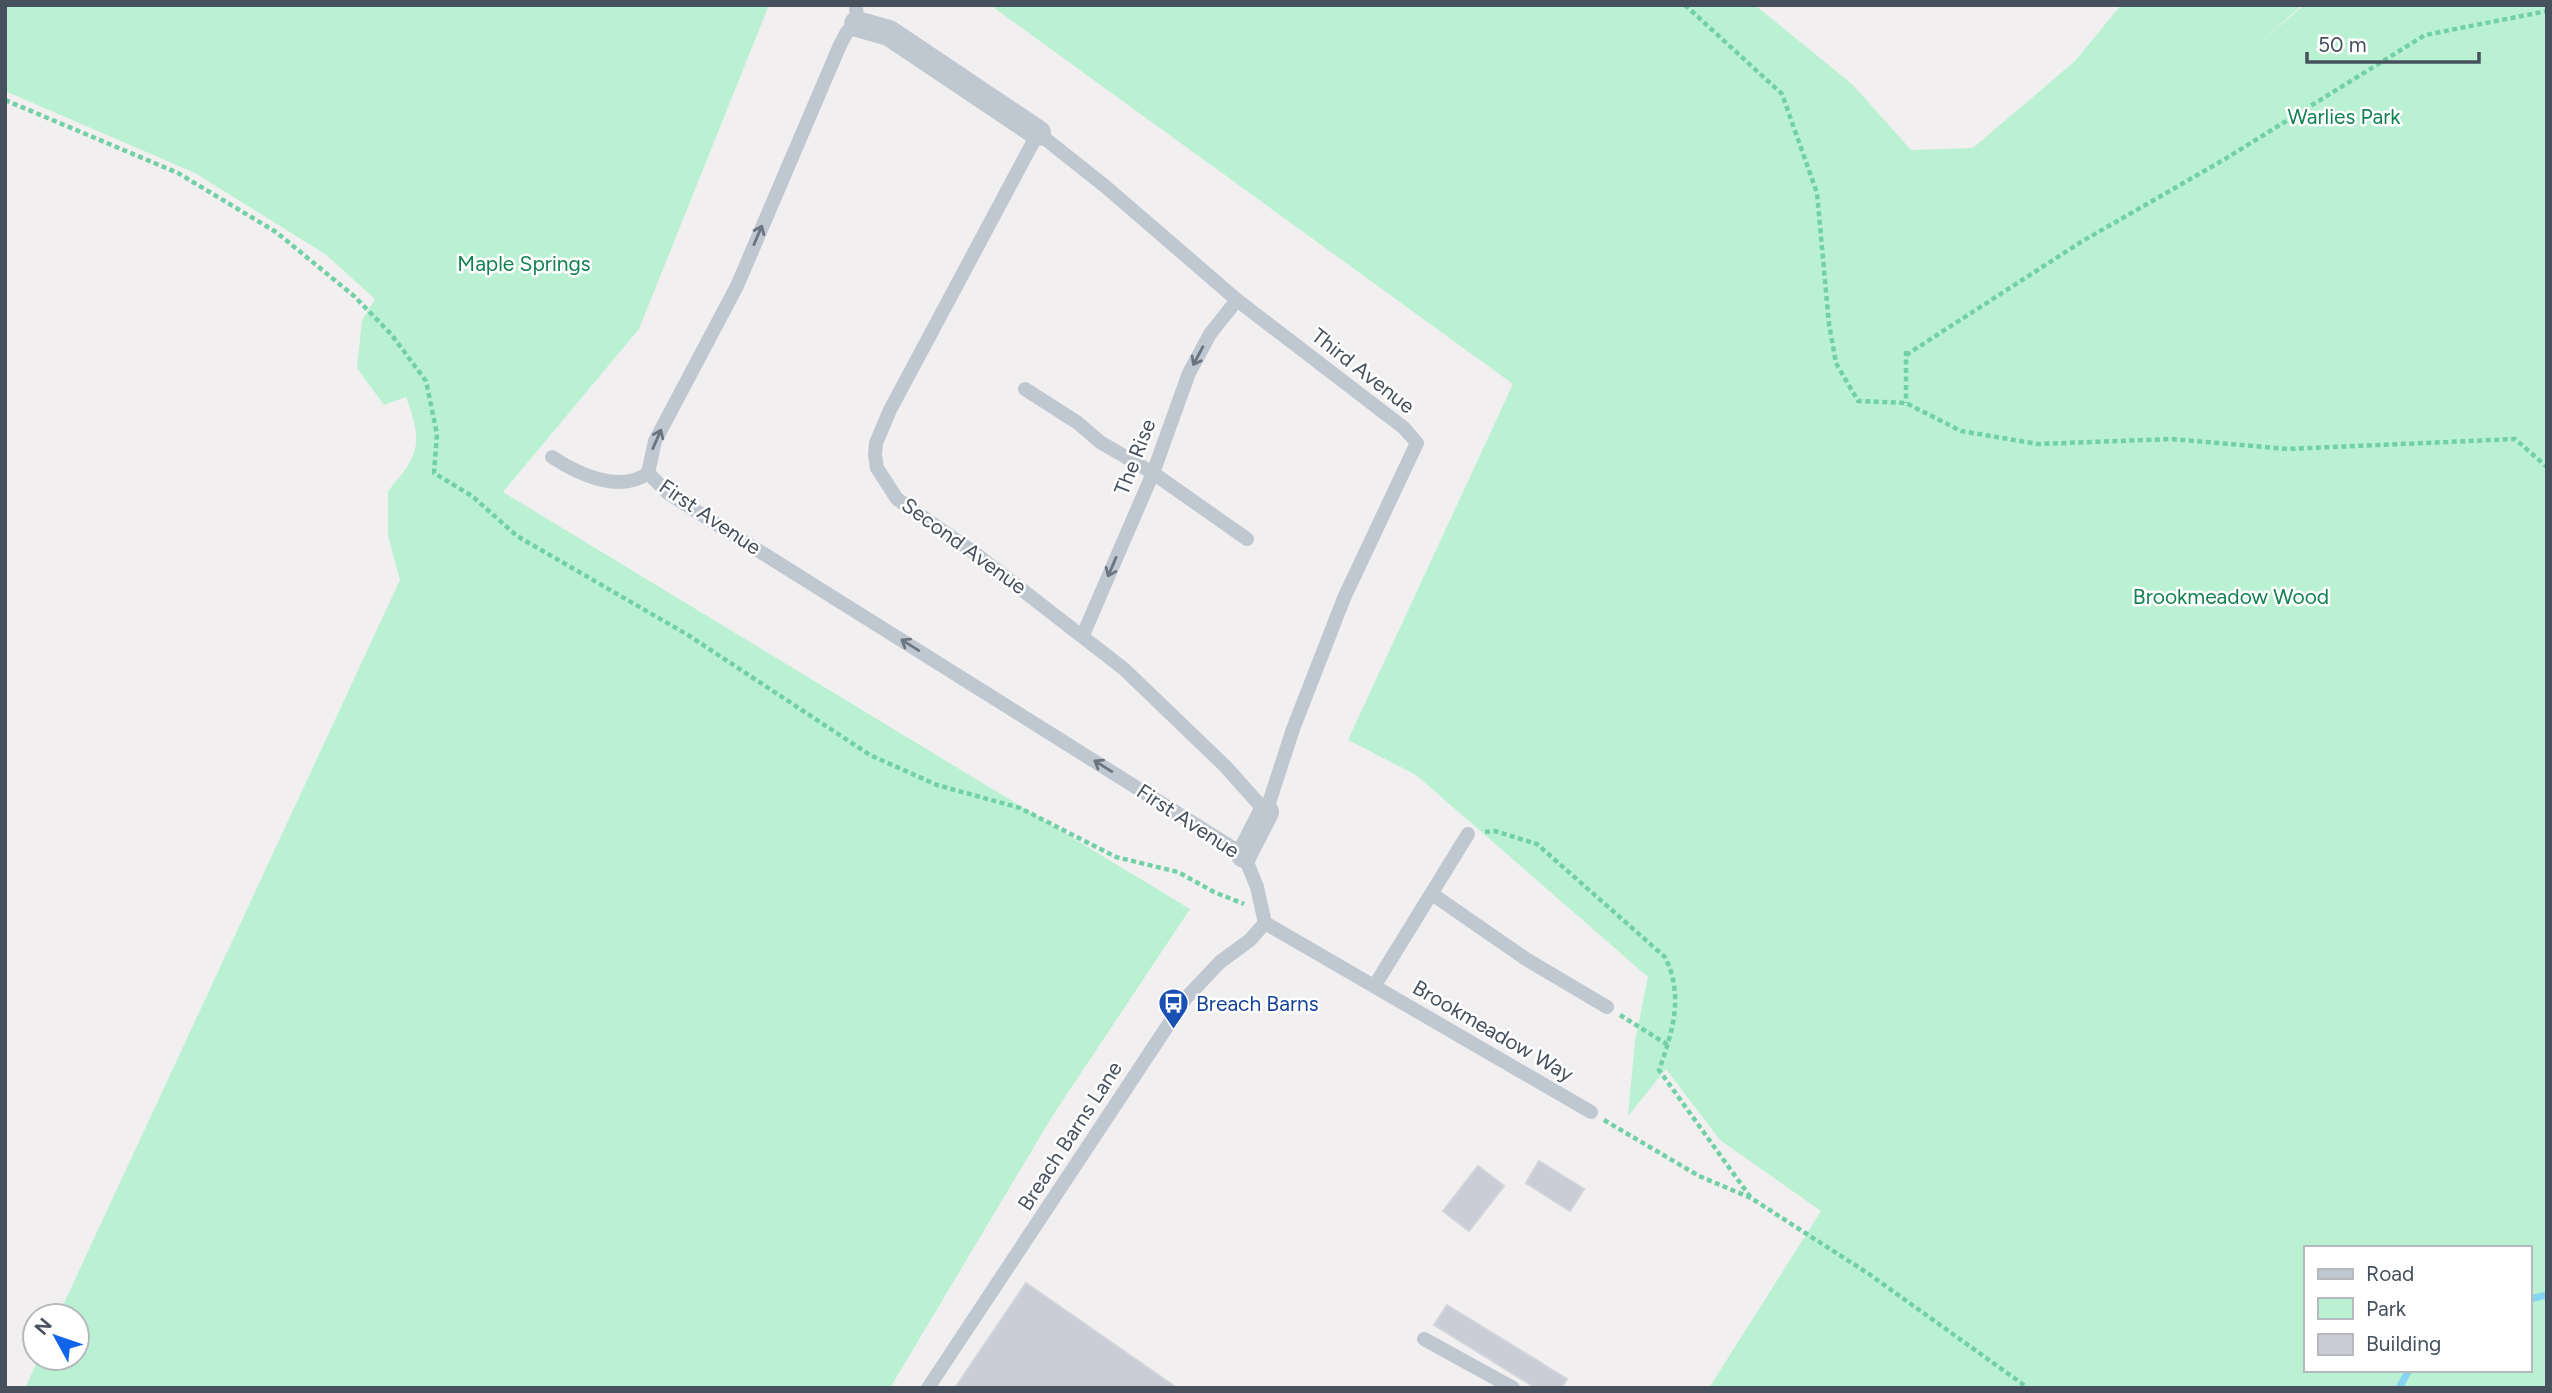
<svg xmlns="http://www.w3.org/2000/svg" width="2552" height="1393" viewBox="0 0 2552 1393" font-family="Figtree,sans-serif">
	<rect width="100%" height="100%" fill="#f1efef"/>
	<!-- green -->
	<g fill="#bbf1d3" fill-rule="evenodd">
		<path d="M5,5h764l-130,324 -136,163 687,417 -137,206 -163,273h-865l14,-30h38v-42h-19l342,-736 -12,-44v-45c32,-36 35,-48 18,-94l-22,8 -27,-37 5,-48 13,-21 -50,-45 -130,-81 -190,-82z"/>
		<path d="M990,5h765l98,80 58,65 62,-2 102,-87 46,-56h181l-43,39 45,-39h243v1383h-838l112,-177 -101,-71 -54,-71 -38,47 7,-75 13,-64 -232,-202 -68,-35 165,-356zM2305,1248h224v122h-224z"/>
	</g>
	<g fill="none" stroke-linecap="round" stroke-linejoin="round">
		<!-- stream -->
		<g stroke="#86d4f0" stroke-width="7">
			<path d="M2529,1299l18,-4"/>
			<path d="M2399,1388l10,-18"/>
		</g>
	</g>
	<!-- building -->
	<g fill="#cacdd5" stroke="#d2d4db" stroke-width="2">
		<path d="M1539,1161l45,28 -14,22 -44,-28z"/>
		<path d="M1478,1166l26,20 -35,45 -26,-20z"/>
		<path d="M1026,1283l151,105h-222z"/>
		<path d="M1447,1305l120,74 -6,9h-25l-102,-63z"/>
	</g>
	<g fill="none" stroke-linecap="round" stroke-linejoin="round">
		<!-- path -->
		<g stroke="#72d0a7" stroke-width="4.5" stroke-dasharray="5 3.5" stroke-linecap="butt">
			<path d="M1685,5l97,89 35,99 12,131 7,39 22,38 48,2 55,28 77,13 134,-5 115,10 228,-10 32,28"/>
			<path d="M5,100l173,73 98,59 78,64 37,38 35,47 11,53 -3,39 38,23 45,40 171,99 182,120 67,30 83,23 96,49 62,15 36,20 30,12"/>
			<path d="M1906,351v52"/>
			<path d="M1906,355l175,-113 144,-83 200,-124 122,-24"/>
			<path d="M1485,832l10,-1 42,13 128,113c19,38 8,74 -6,113l92,128"/>
			<path d="M1620,1015l48,30"/>
			<path d="M1604,1120l95,56 52,22 118,76 159,114"/>
		</g>
		<!-- service -->
		<g stroke="#bfc8d1" stroke-width="14">
			<path d="M856,5l1,19 -10,8 -7,13 -103,241 -82,155 -7,32 20,20 64,41 512,321 13,32 8,36"/>
			<path d="M1038,133l68,54 131,113 167,128 13,15 -73,155 -51,131 -27,83 -40,-45 -102,-98 -148,-115 -79,-55 -20,-31 -2,-13 1,-12 14,-33z"/>
			<path d="M1025,389l53,34 22,19 53,31 94,66"/>
			<path d="M552,457c26,17 68,37 96,16"/>
			<path d="M1083,635l70,-162 36,-100 21,-39 27,-34"/>
			<path d="M1432,894l94,65 81,48"/>
			<path d="M1265,923l326,189"/>
			<path d="M1375,985l93,-151"/>
			<path d="M1424,1339l89,49"/>
			<path d="M928,1388l258,-390 34,-36 30,-22 15,-17"/>
		</g>
		<!-- minor -->
		<g stroke="#bfc8d1" stroke-width="26">
			<path d="M857,24l32,9 149,100"/>
			<path d="M1244,855l22,-43"/>
		</g>
	</g>
	<!-- one-way arrows -->
	<defs><path id="oneway-shaft" d="M-6 0H5M1.5-3L5.5 0L1.5 3" fill="none" stroke-width="1.6" stroke-linecap="round" stroke-linejoin="round" transform="scale(1.75)"/></defs>
	<g stroke="#6a7580">
		<use href="#oneway-shaft" transform="translate(758 235) rotate(-67)"/>
		<use href="#oneway-shaft" transform="translate(1198 356) rotate(118)"/>
		<use href="#oneway-shaft" transform="translate(657 439) rotate(-66)"/>
		<use href="#oneway-shaft" transform="translate(1112 567) rotate(113)"/>
		<use href="#oneway-shaft" transform="translate(910 645) rotate(-148)"/>
		<use href="#oneway-shaft" transform="translate(1103 766) rotate(-148)"/>
	</g>
	<!-- icons -->
	<defs>
		<symbol id="bus-pin" viewBox="-11 -11 22 30"><path d="M0 17L-7.5 6A9.5 9.5 0 1 1 7.5 6Z" fill="#1a4fb4" stroke="#fff"/><path d="M-5-6H5V4H4V6H2V4H-2V6H-4V4H-5ZM-3.5-4V0h7V-4ZM-3.5 1.2v1.5H-2V1.2ZM2 1.2v1.5H3.5V1.2Z" fill="#fff"/></symbol>
	</defs>
	<g fill-rule="evenodd">
		<use href="#bus-pin" x="1156" y="986" width="35" height="47"/>
	</g>
	<g text-anchor="middle" stroke-width="5" stroke-linejoin="round" paint-order="stroke">
		<!-- park labels -->
		<g font-size="21" fill="#138251" stroke="#fff">
			<text x="2344" y="124">Warlies Park</text>
			<text x="524" y="271">Maple Springs</text>
			<text x="2231" y="604">Brookmeadow Wood</text>
		</g>
		<!-- street labels -->
		<g font-size="21" fill="#46515d" stroke="#fff">
			<text transform="translate(1363 371) rotate(38)" y="7">Third Avenue</text>
			<text transform="translate(1135 457) rotate(-69)" y="7">The Rise</text>
			<text transform="translate(710 517) rotate(34)" y="7">First Avenue</text>
			<text transform="translate(964 546) rotate(36)" y="7">Second Avenue</text>
			<text transform="translate(1188 821) rotate(33)" y="7">First Avenue</text>
			<text transform="translate(1493 1031) rotate(30)" y="7">Brookmeadow Way</text>
			<text transform="translate(1070 1136) rotate(-57)" y="7">Breach Barns Lane</text>
		</g>
		<!-- transit labels -->
		<g font-size="21" fill="#164399" stroke="#fff" text-anchor="start">
			<text x="1196" y="1011">Breach Barns</text>
		</g>
	</g>
	<!-- border -->
	<rect width="2552" height="1393" fill="none" stroke="#46515d" stroke-width="14"/>
	<!-- legend -->
	<rect x="2304" y="1246" width="228" height="126" fill="#ffffff" stroke="#b5b9be" stroke-width="2"/>
	<rect x="2318" y="1269" width="35" height="10" fill="#bfc8d1" stroke="#b5b9be" stroke-width="2"/>
	<text x="2366" y="1281" font-size="21" fill="#46515d">Road</text>
	<rect x="2318" y="1298" width="35" height="21" fill="#bbf1d3" stroke="#b5b9be" stroke-width="2"/>
	<text x="2366" y="1316" font-size="21" fill="#46515d">Park</text>
	<rect x="2318" y="1334" width="35" height="21" fill="#cacdd5" stroke="#b5b9be" stroke-width="2"/>
	<text x="2366" y="1351" font-size="21" fill="#46515d">Building</text>
	<!-- north arrow -->
	<g transform="translate(56 1337) rotate(310)"><circle r="33" fill="#ffffff" stroke="#b5b9be" stroke-width="2"/>
	<path d="M0-5L12 26L0 18L-12 26Z" fill="#1163e9"/>
	<text y="-10" font-size="19" font-weight="bold" text-anchor="middle" fill="#46515d">N</text>
	</g>
	<!-- scale -->
	<path d="M2307 52v10h172v-10" fill="none" stroke="#46515d" stroke-width="3.5"/>
	<text x="2318" y="52" font-size="21" fill="#46515d" stroke="#ffffff" stroke-width="5" paint-order="stroke">50 m</text>
</svg>
